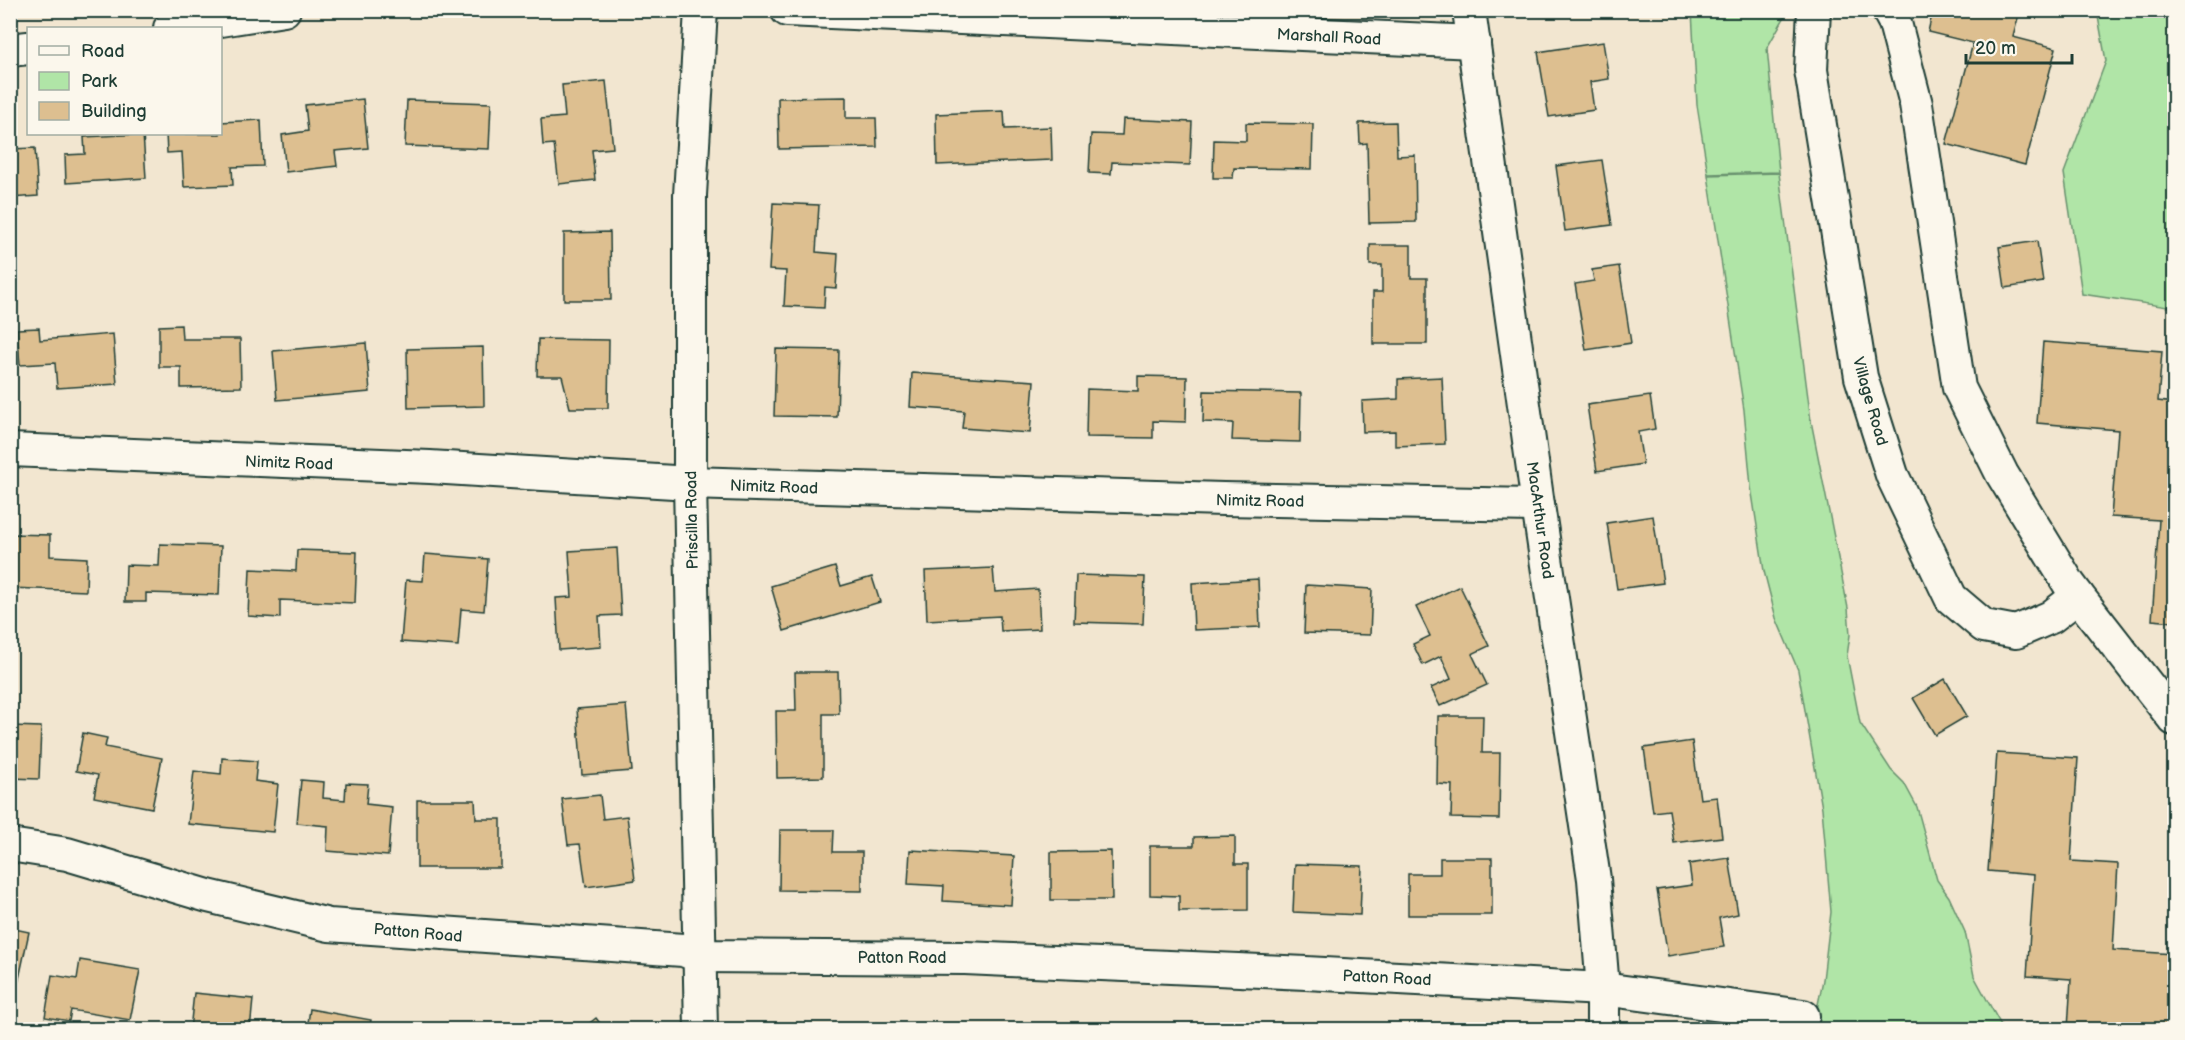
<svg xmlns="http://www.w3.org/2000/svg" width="2185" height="1040" viewBox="0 0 2185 1040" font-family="'Balsamiq Sans',sans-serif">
	<rect width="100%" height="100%" fill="#f2e6d0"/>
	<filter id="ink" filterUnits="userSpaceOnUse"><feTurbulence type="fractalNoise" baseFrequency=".0167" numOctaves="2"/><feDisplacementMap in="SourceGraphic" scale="12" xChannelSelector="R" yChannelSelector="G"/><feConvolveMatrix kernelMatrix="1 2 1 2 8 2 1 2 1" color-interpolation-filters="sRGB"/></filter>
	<g filter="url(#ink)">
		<!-- green -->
		<g fill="#b0e5a7" stroke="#68916e" stroke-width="1.5">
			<path d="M1692,11h96l-21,37 12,124 -71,2 -11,-69z"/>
			<path d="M2097,11h77v297l-92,-14 -18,-121 42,-112z"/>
			<path d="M1779,173l32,248 37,187 2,27 -3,21 13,67 31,47 13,13 13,24 20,73 12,17 16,35 9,44 29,53h-190l10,-49 8,-68 -9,-104 -24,-138 -22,-52 -12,-47 -13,-84 -7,-77 -36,-235z"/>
		</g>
		<!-- building -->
		<g fill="#ddbf90" stroke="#1f3d34" stroke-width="1.5">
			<path d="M1933,10h87l-7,27 43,11 -31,117 -79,-21 27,-101 -45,-11z"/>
			<path d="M1603,42l6,37 -19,3 4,28 -45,7 -11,-65z"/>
			<path d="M606,81l7,67 -21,2 3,30 -36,4 -5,-40 -11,1 -2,-26 24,-2 -3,-32z"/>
			<path d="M846,97v21h30l1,29 -98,2 -1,-51z"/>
			<path d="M363,99l5,49 -33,3 2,15 -51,6 -4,-37 26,-4 -3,-26z"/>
			<path d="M407,100l84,3 -2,46 -84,-3z"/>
			<path d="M1004,111l1,18 46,-2 1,33 -115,5 -1,-51z"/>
			<path d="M1123,119l69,3 -2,43 -78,-3 -1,12 -22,-1 2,-39 31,1z"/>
			<path d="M261,120l2,46 -31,1 1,18 -49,2 -2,-35 -15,1 -1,-19h54v-12z"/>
			<path d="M1396,122l1,34 18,-1 1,67 -47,1 -2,-80 -7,1 -1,-21z"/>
			<path d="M1246,123l67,1 -1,45 -78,-1 -1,10h-20l1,-38 32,1z"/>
			<path d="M143,134l3,44 -80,5 -1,-28 20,-1 -1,-17z"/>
			<path d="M35,148l3,48 -28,2v-49z"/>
			<path d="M1602,160l10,65 -47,6 -9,-65z"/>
			<path d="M773,203l46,2 -3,47 22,2 -2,34 -11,-1 -1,21 -40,-2 2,-35 -17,-1z"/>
			<path d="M610,232l1,68h-47v-67z"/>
			<path d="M2037,241l6,41 -38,6 -6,-41z"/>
			<path d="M1370,245h41v33h16v66h-54v-52h9v-27h-12z"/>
			<path d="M1619,266l12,77 -45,7 -11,-66 19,-3 -2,-11z"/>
			<path d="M181,325l1,14h58l1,48 -60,1v-21h-22v-41z"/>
			<path d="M39,328l1,12 73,-6 4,50 -60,4 -2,-25 -35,2 -3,-36z"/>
			<path d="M538,339l71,1 -1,68h-38l-8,-32h-25z"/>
			<path d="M2043,342l119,9 -4,50 16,2v219l-22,-2 7,-100 -48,-3 7,-87 -81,-7z"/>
			<path d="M366,343l4,49 -93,8 -4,-49z"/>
			<path d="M483,347l1,59 -76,2 -1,-59z"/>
			<path d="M776,349l63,1 -2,67 -63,-1z"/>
			<path d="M912,373l122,8 -4,52 -68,-5 2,-17 -54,-4z"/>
			<path d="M1138,376l49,1 -1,45 -33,-1v17l-67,-1 1,-48 51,2z"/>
			<path d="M1442,377l3,67 -50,2v-15l-32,1 -1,-31 36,-2v-20z"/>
			<path d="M1204,391l97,2 -1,49 -68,-2 1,-17 -30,-1z"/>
			<path d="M1650,396l5,33 -17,3 5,32 -46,7 -10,-66z"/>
			<path d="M1653,516l10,67 -46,6 -10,-66z"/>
			<path d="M10,534l40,1v21l37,2 -1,33 -76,-3z"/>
			<path d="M160,544l61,2 -2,49 -73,-2v9h-21l1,-37 33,1z"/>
			<path d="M617,548l4,67 -22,1 2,31 -42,3 -3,-52 16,-1 -3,-46z"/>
			<path d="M297,550l60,2 -2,51 -75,-3v18l-32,-2 2,-47 46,2z"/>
			<path d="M425,554l63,5 -4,52 -23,-2 -3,37 -57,-4 5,-62 17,1z"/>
			<path d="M835,567l6,19 31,-9 8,25 -96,29 -13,-45z"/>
			<path d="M993,568l2,24 43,-3 2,40 -39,2 -1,-15 -73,4 -2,-49z"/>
			<path d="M1076,575l69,2 -2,47 -69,-2z"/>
			<path d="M1258,579l2,48 -66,3 -2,-47z"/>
			<path d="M1306,585l66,4 -2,46 -66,-2z"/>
			<path d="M1460,586l29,60 -17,8 15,31 -47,21 -9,-18 20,-9 -10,-23 -18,9 -10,-21 17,-8 -14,-29z"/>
			<path d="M795,672h43l1,42h-16v63l-46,1 -1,-67h20z"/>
			<path d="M1945,679l22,37 -32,19 -22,-37z"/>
			<path d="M626,705l6,66 -50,4 -5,-66z"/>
			<path d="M1438,716h45l-1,37h18l-1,66 -48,-1 1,-33 -15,-1z"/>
			<path d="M10,726l31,1 -2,52 -29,-1z"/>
			<path d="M83,733l24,5 -2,9 57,11 -10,50 -58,-11 4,-22 -22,-4z"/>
			<path d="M1692,741l8,58 17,-2 5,40 -48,6 -5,-33 -16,2 -9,-64z"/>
			<path d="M1997,753l81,5 -7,103 47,3 -5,86 61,4v76l-106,-1 3,-50 -44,-3 7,-101 -46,-4z"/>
			<path d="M222,758l35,3 -2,20 23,3 -5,48 -85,-8 6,-53 27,3z"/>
			<path d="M301,780l23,2 -1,16 22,2 1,-17 22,1 -2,20 26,3 -4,49 -61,-5 1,-25 -31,-3z"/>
			<path d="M600,795l3,24 24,-3 8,64 -49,7 -6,-43 -12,1 -6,-46z"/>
			<path d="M417,800h58l1,19h25v49h-84z"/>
			<path d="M780,830h54l-1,22h29v39l-83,-1z"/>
			<path d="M1235,836v28h13v46l-69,1v-15l-29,-1v-49h44v-9z"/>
			<path d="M910,850l104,6 -3,49 -68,-4 1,-15 -36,-2z"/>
			<path d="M1111,851l1,49h-61v-48z"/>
			<path d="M1440,858h52v57h-84v-41h32z"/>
			<path d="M1729,858l9,56 -19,4 5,29 -56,9 -11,-66 35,-5 -3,-21z"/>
			<path d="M1295,864l67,2 -2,49 -67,-3z"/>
			<path d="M10,928l19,4 -12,56 -7,-2z"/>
			<path d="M80,960l60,10 -10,50 -59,-10 -2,11 -24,-4 7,-42 25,4z"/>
			<path d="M194,993l59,6 -3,31h-60z"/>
			<path d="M310,1009l61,11 -2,10h-62z"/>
			<path d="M596,1018l9,12h-24z"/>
			<rect x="402" y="1027" width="92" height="3"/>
		</g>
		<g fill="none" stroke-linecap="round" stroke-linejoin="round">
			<defs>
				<g id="street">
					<path d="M787,10l687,32"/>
					<path d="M1469,10l69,495 56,374 9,110v41"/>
					<path d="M1814,10l-3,60 50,307 31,98 59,123 33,28 32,6 35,-15 27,-21 -9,-12 -67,-110 -43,-86 -43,-284 -21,-81 -7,-13"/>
					<path d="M170,28l114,-18"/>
					<path d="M10,50l18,-2"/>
					<path d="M10,450l420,17 260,16 533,16 315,6"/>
					<path d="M2078,596l96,123"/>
					<path d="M10,845l57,9 141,42 121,29 354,25 16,6 266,2 341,15 297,16 200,27"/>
					<path d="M701,1030l-11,-547v-288l11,-185"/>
				</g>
			</defs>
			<!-- street casing -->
			<use href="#street" stroke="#1f3d34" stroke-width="36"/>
			<!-- street -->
			<use href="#street" stroke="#fbf7ec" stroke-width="32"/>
		</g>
	</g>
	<g text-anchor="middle" stroke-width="5" stroke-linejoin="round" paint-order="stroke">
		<!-- street labels -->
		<g font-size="16" fill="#1f3d34" stroke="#fbf7ec">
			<text transform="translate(1329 36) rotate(3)" y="6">Marshall Road</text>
			<text transform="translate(1871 401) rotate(74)" y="6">Village Road</text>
			<text transform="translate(289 462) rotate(2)" y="6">Nimitz Road</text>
			<text transform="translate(774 486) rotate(2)" y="6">Nimitz Road</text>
			<text transform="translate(1260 500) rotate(1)" y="6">Nimitz Road</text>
			<text transform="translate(691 520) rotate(-91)" y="6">Priscilla Road</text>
			<text transform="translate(1541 520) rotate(82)" y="6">MacArthur Road</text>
			<text transform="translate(418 932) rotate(5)" y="6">Patton Road</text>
			<text x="902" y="963">Patton Road</text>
			<text transform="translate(1387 977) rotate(3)" y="6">Patton Road</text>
		</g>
	</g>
	<!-- margin -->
	<rect width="2185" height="1040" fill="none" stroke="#fbf7ec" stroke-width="36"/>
	<rect x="18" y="18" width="2149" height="1004" fill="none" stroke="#1f3d34" stroke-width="2" filter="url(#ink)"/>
	<!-- legend -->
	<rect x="27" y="27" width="195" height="108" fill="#fbf7ec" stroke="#a3ada2" stroke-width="1.5"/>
	<rect x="39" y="46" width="30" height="9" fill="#fbf7ec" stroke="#a3ada2" stroke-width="1.5"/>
	<text x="81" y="57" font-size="18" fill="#1f3d34">Road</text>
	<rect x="39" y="72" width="30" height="18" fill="#b0e5a7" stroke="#a3ada2" stroke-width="1.5"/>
	<text x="81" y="87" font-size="18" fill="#1f3d34">Park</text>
	<rect x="39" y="102" width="30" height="18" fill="#ddbf90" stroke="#a3ada2" stroke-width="1.5"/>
	<text x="81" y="117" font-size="18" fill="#1f3d34">Building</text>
	<!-- scale -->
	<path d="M1966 54v9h106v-9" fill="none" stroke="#1f3d34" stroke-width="3"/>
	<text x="1975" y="54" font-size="18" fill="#1f3d34" stroke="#fbf7ec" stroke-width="4.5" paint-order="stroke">20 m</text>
</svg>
